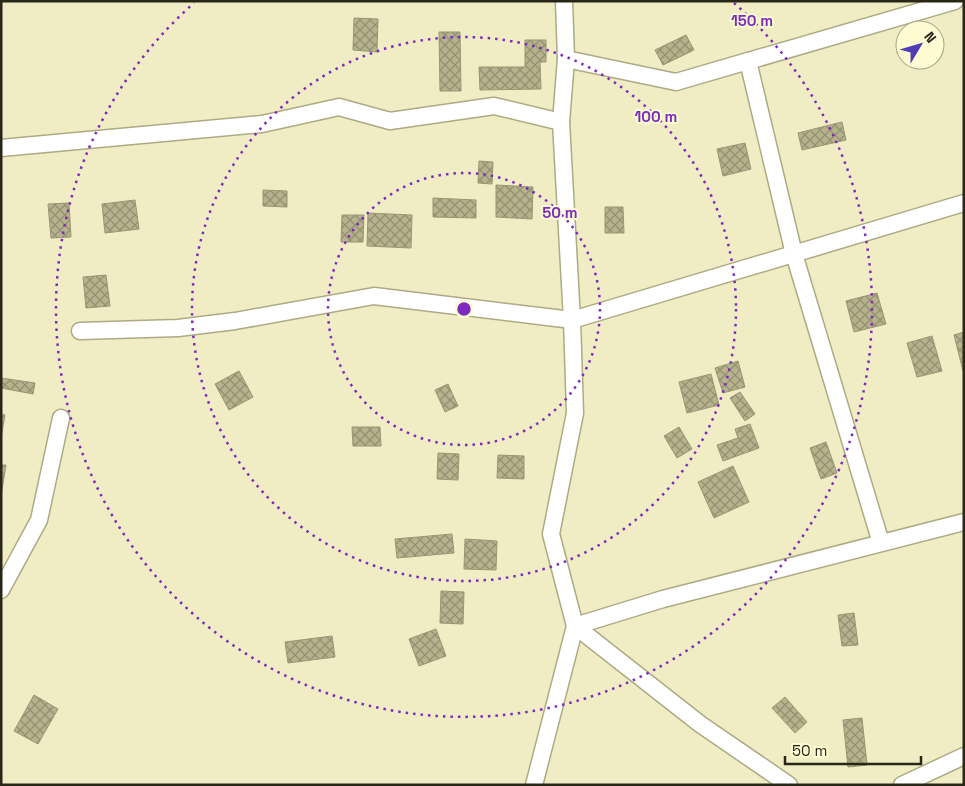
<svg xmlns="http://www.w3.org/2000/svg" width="965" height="786" viewBox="0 0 965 786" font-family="'Space Grotesk',sans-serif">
	<defs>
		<pattern id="building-cross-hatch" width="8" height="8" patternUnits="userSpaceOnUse" patternTransform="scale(1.25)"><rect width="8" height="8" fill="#b5b28c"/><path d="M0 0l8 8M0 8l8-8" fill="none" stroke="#939171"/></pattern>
	</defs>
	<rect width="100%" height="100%" fill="#f0edc5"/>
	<!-- building -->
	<g fill="url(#building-cross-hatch)" stroke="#999671">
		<path d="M354,18l24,1 -1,33 -24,-2z"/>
		<path d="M439,32h21l1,59h-21z"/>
		<path d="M686,35l8,15 -31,15 -8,-15z"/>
		<path d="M525,40h21v22h-6l1,27 -61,1 -1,-23h46z"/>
		<path d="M842,122l4,18 -44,10 -4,-17z"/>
		<path d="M745,143l6,26 -28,7 -6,-27z"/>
		<path d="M479,161l14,1 -1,22 -14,-1z"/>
		<path d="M496,185l37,2 -1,32 -36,-2z"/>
		<path d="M263,190l24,1v16l-24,-1z"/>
		<path d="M433,198l43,2v18l-43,-1z"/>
		<path d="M135,200l4,29 -34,4 -3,-29z"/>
		<path d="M69,203l2,34 -20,1 -3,-34z"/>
		<path d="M605,207h18l1,26h-19z"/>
		<path d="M368,213l44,2 -1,33 -44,-2z"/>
		<path d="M342,215h22l-1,27h-22z"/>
		<path d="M106,275l4,31 -24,2 -3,-31z"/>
		<path d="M877,293l9,31 -32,8 -8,-31z"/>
		<path d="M964,332v39h-1l-9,-36z"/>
		<path d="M932,336l10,35 -25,6 -10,-34z"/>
		<path d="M738,361l7,26 -22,6 -8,-25z"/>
		<path d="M239,371l14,26 -24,13 -14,-26z"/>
		<path d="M711,374l8,31 -32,8 -8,-31z"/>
		<path d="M1,378l34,5 -2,11 -32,-6z"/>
		<path d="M448,384l10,22 -13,6 -10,-22z"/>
		<path d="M740,392l15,22 -10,7 -15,-23z"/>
		<path d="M1,414l4,1 -4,23z"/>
		<path d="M750,424l9,24 -36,13 -6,-16 21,-7 -3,-9z"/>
		<path d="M352,427h28l1,19h-28z"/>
		<path d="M679,427l13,22 -15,9 -13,-22z"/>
		<path d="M826,442l11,31 -16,6 -11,-31z"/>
		<path d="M438,453l21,1 -1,26 -21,-1z"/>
		<path d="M498,455l26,1v23l-27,-1z"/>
		<path d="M1,465h5l-5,31z"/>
		<path d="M733,466l16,36 -35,16 -16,-36z"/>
		<path d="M452,534l2,19 -57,5 -2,-19z"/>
		<path d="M465,539l32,2 -1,29 -32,-1z"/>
		<path d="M441,591l23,1 -1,32 -23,-1z"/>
		<path d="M854,613l4,32 -16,1 -4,-31z"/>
		<path d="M436,629l10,27 -27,10 -10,-27z"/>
		<path d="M332,636l3,21 -47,6 -3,-21z"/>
		<path d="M34,695l24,14 -20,35 -24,-13z"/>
		<path d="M785,697l22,25 -12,11 -23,-25z"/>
		<path d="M862,718l5,47 -19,2 -5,-47z"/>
	</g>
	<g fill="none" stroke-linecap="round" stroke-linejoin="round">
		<defs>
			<g id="minor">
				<path d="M566,59l110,23 279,-81"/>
				<path d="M748,61l46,193 87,289"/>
				<path d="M1,148l261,-24 77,-17 51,14 104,-15 67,16"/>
				<path d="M80,331l98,-3 57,-7 139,-25 198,24 392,-117"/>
				<path d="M1,590l38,-70 22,-102"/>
				<path d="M575,626l88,-27 301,-77"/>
				<path d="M575,626l125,98 89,61"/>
				<path d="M534,785l41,-159 -24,-92 24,-121 -3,-93 -11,-198 5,-63 -2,-58"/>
				<path d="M902,785l62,-29"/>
			</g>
		</defs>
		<!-- minor casing -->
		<use href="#minor" stroke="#adaa84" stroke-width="19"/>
		<!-- minor -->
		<use href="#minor" stroke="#fff" stroke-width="16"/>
	</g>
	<!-- distance rings -->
	<g fill="none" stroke="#7b2cbf" stroke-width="2.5" stroke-dasharray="2.5 5">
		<circle cx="464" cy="309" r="136"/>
		<circle cx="464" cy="309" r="272"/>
		<path d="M734 3A408 408 0 1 1 194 3"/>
	</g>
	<circle cx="464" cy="309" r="8" fill="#7b2cbf" stroke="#fefad2" stroke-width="2.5"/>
	<g font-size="15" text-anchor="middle" font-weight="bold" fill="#7b2cbf" stroke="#fefad2" stroke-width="4" stroke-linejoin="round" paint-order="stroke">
		<text x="752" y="26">150 m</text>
		<text x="656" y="122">100 m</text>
		<text x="560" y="218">50 m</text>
	</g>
	<!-- border -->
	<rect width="965" height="786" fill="none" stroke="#272617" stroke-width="5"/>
	<!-- north arrow -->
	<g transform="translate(920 45) rotate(52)"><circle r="24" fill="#fefad2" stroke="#a8a587"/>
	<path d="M0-4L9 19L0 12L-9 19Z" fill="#4e3db4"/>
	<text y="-8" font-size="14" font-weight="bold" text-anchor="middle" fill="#272617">N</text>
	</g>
	<!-- scale -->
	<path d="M785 756v8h136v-8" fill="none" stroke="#272617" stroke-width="2.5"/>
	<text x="792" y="756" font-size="15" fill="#272617" stroke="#fefad2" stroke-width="4" paint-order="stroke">50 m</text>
</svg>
